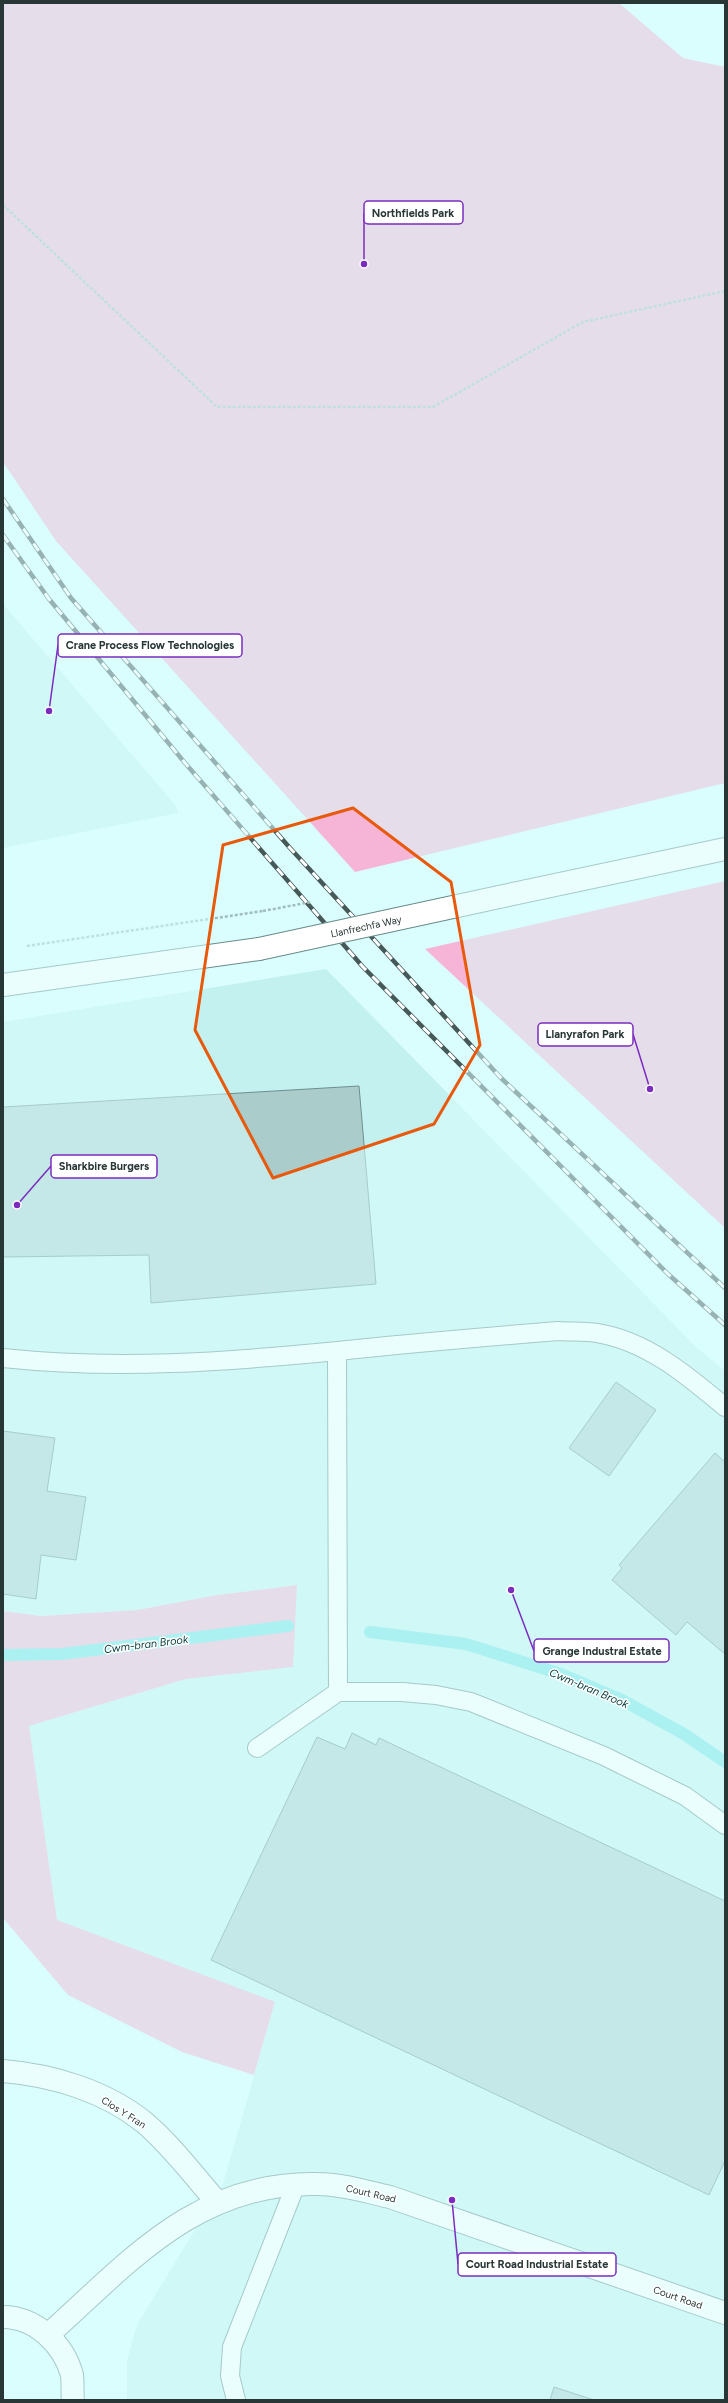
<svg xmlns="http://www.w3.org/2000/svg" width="728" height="2403" viewBox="0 0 728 2403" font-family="Figtree,sans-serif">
	<rect width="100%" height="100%" fill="#d9fefd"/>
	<!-- built -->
	<g fill="#c3f1f0">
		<path d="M3,604l173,202 2,7 -175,35z"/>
		<path d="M326,969l370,378 29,24v1029h-598v-39l10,-36 86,-141 52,-181 -218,-83 -28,-194 157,-47 106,-12 5,-82 -80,10 -80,15 -96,6 -38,-5v-589z"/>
	</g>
	<!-- green -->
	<g fill="#f6b5d6">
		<path d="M3,3h616l64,55 42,9v716l-370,89 -299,-331 -53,-79z"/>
		<path d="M725,881v347l-300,-279z"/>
		<path d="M297,1585l-4,82 -107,12 -157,47 28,194 218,82 -21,73 -72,-23 -114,-57 -65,-77v-307l38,5 96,-6 80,-15z"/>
	</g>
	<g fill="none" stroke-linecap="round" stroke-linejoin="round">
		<!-- stream -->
		<g stroke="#75e3e2" stroke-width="12">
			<path d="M370,1632l96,12 95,30 61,26 62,34 41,28"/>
			<path d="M3,1655l59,-1 226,-28"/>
		</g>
	</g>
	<!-- building -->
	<g fill="#aacdcc" stroke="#6d8f8e">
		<path d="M359,1086l17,198 -225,19 -2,-48 -146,2v-150z"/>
		<path d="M616,1382l40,28 -47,66 -40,-28z"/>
		<path d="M3,1431l52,7 -8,53 39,6 -10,63 -35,-5 -5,44 -33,-5z"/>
		<path d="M715,1453l10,9v192l-38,-32 -11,13 -64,-55 10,-12 -3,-3z"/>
		<path d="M352,1733l24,12 3,-7 346,163v260l-16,34 -498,-235 106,-223 28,12z"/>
		<path d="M554,2387l40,13h-44z"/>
	</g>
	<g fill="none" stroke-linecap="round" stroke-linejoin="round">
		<defs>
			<g id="lane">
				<path d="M337,1351l1,341"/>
				<path d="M3,1358c114,12 221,4 335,-7 73,-8 146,-14 220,-20 13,1 26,0 39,2 50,8 91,43 128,74"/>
				<path d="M257,1748l81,-56h64l34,3 35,7 133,54 81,40 40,29"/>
				<path d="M236,2400l-6,-24 2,-29 64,-163"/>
			</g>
			<g id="street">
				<path d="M3,2071c49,4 103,20 142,52 27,23 49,53 72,79"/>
				<path d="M48,2335c82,-74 150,-154 270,-151 24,0 49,8 72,13l335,116"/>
			</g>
			<g id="secondary">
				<path d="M499,897l226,-48"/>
				<path d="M3,985l256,-36"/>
				<path d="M3,2317c33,0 61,28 69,58 1,8 0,17 1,25"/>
			</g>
		</defs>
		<!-- lane casing -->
		<use href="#lane" stroke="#698b8a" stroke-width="20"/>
		<!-- street casing -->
		<use href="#street" stroke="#698b8a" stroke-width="24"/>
		<!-- secondary casing -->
		<use href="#secondary" stroke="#698b8a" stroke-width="24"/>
		<!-- path -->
		<g stroke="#a0bdbd" stroke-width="2.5" stroke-dasharray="3 2" stroke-linecap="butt">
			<path d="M3,205l214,202h216l150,-85 142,-31"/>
			<path d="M27,946l236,-35"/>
		</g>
		<!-- lane -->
		<use href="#lane" stroke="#fff" stroke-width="18"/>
		<!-- street -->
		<use href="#street" stroke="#fff" stroke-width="22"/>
		<!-- secondary -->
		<use href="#secondary" stroke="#fff" stroke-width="22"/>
		<defs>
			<g id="rail">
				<path d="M3,499l68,99 219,250 211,230 224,210"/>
				<path d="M3,535l46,64 136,164 178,204 305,307 57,51"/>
			</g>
		</defs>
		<!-- rail casing -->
		<use href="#rail" stroke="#465857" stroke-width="4.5"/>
		<!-- rail -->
		<use href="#rail" stroke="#fff" stroke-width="3" stroke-dasharray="9" stroke-linecap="butt"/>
		<defs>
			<path id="secondary-bridge" d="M259,949l240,-52"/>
		</defs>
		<!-- secondary-bridge casing -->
		<use href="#secondary-bridge" stroke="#698b8a" stroke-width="24" stroke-linecap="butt"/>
		<!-- path-bridge -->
		<path stroke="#a0bdbd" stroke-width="2.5" stroke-dasharray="3 2" stroke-linecap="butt" d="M263,911l48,-9"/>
		<!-- secondary-bridge -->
		<use href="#secondary-bridge" stroke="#fff" stroke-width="22"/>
	</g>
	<!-- marked area -->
	<path d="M0 0H728V2403H0ZM353,808l98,74 29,163 -46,79 -161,54 -78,-148 28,-185z" fill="#d9fefd" fill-opacity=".55" fill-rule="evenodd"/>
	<path fill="none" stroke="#e8590c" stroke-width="3" stroke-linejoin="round" d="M353,808l98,74 29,163 -46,79 -161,54 -78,-148 28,-185z"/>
	<g text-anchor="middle" stroke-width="3" stroke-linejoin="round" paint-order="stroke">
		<!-- street labels -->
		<g font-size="10" fill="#283636" stroke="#fff">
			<text transform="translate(366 926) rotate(-12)" y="4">Llanfrechfa Way</text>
			<text transform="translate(124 2112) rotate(32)" y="4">Clos Y Fran</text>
			<text transform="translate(371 2193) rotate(13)" y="4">Court Road</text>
			<text transform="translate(678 2297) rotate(19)" y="4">Court Road</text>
		</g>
		<!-- water labels -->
		<g font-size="11" font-style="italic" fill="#013938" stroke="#fff">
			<text transform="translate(146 1644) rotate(-7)" y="4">Cwm-bran Brook</text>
			<text transform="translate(589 1688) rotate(23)" y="4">Cwm-bran Brook</text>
		</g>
	</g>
	<!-- callouts -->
	<path fill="none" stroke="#7b2cbf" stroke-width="1.5" d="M364 264L364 213M49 711L58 645M650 1089L633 1034M17 1205L51 1166M511 1590L534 1651M452 2200L458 2264"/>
	<g fill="#7b2cbf" stroke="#fff" stroke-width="1.5">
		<circle cx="364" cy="264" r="4"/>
		<circle cx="49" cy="711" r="4"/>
		<circle cx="650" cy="1089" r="4"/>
		<circle cx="17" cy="1205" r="4"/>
		<circle cx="511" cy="1590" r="4"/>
		<circle cx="452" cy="2200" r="4"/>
	</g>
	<g fill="#fff" stroke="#7b2cbf" stroke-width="1.5">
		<rect x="364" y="201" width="99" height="23" rx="4"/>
		<rect x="58" y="634" width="184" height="23" rx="4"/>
		<rect x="538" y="1023" width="95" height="23" rx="4"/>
		<rect x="51" y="1155" width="106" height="23" rx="4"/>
		<rect x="534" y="1639" width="135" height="23" rx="4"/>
		<rect x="458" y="2253" width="158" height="23" rx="4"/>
	</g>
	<g font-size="11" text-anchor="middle" font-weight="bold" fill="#283636">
		<text x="413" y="217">Northfields Park</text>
		<text x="150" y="649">Crane Process Flow Technologies</text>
		<text x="585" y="1038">Llanyrafon Park</text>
		<text x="104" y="1170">Sharkbire Burgers</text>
		<text x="602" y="1655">Grange Industral Estate</text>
		<text x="537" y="2268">Court Road Industrial Estate</text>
	</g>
	<!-- border -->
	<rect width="728" height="2403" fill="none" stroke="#283636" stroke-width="8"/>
</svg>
